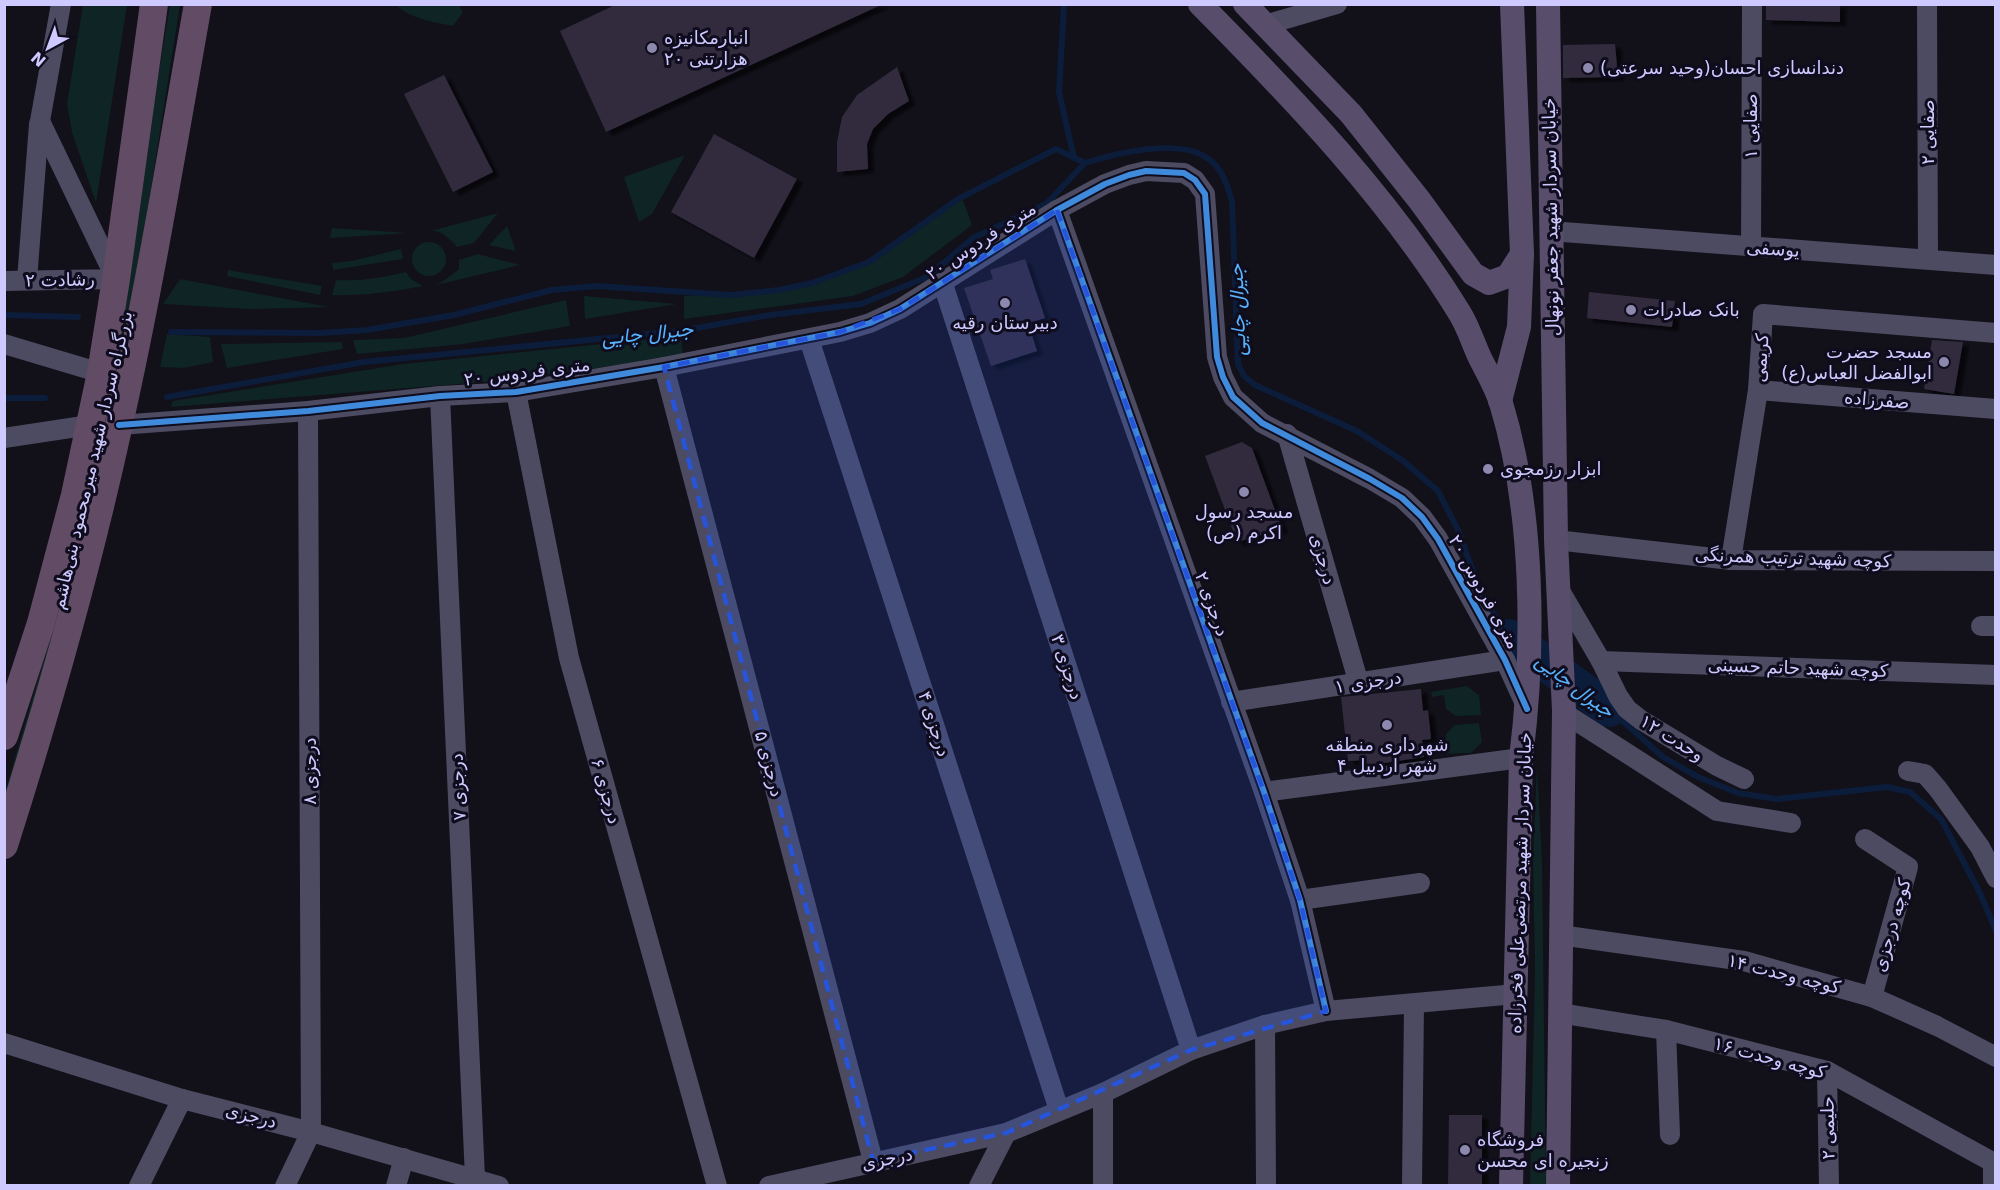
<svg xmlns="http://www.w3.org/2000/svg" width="2000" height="1190" viewBox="0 0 2000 1190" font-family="'DejaVu Sans',Vazirmatn,sans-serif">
	<defs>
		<filter id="shadow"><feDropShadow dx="6" dy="4" stdDeviation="1.5" flood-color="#0009"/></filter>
	</defs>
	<rect width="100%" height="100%" fill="#121019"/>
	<!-- green -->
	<g fill="#0f2424">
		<path d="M83,5h44l-31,198 -24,-71 -5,-28z"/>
		<path d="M170,5h10l-55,348 -120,475v-36l50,-171 83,-424z"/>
		<path d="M396,5h63l4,7 -10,14c-20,-4 -42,-7 -57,-21z"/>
		<path d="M685,155l-33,59 -13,8 -15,-45z"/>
		<path d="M963,200l9,25 -69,52 -50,19 -169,23v-23l94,-4 57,-16 32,-16 70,-49z"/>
		<path d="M498,213l-24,30 -17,4c-9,-9 -16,-19 -30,-15z"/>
		<path d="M507,226l9,25 -27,-6z"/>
		<path d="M332,228l77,5 -79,5z"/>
		<circle cx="429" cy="259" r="17"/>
		<path d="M401,249l2,10 -70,11 -1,-7 20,-2z"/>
		<path d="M478,254l42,11 -84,20 9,-5 14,-11v-9z"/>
		<path d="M228,270l94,16 -2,9 -93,-19z"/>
		<path d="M406,272l5,7 12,7c-31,6 -60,10 -91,9l4,-15c24,1 46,-2 70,-8z"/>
		<path d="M180,279l149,28 -80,2 -86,-5z"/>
		<path d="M584,296l93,8 -92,15z"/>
		<path d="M566,300l4,26 -107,18 -106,10 -4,-14 51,-2z"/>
		<path d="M167,334l43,3 3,25 -29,6 -24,-1z"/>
		<path d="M681,336l2,21 -187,24 -325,26 2,-6 230,-37z"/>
		<path d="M342,342l1,7 -116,19 -6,-24z"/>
		<path d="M1467,686l12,9 2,20 -25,1 -10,-7 -2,-14 -12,2 -1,-5z"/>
		<path d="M1479,723l3,19 -11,11 -36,1v-5l11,-1v-14l9,-9z"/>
		<path d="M1537,765l5,98 4,322 -16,1 5,-214 -2,-113z"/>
	</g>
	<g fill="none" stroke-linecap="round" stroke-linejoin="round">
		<!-- stream -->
		<g stroke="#0c1d3b" stroke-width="6">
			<path d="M1064,4l-5,88 15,66"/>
			<path d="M4,315l74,2"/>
			<path d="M171,332l149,1 47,-3 87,-15 98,-25 44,-4 135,9 48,-5 33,-7 57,-21 89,-63 98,-50 29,14c31,-10 94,-25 122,-5 15,9 20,27 25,43l6,163 6,12 11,9 102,46 45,29 36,31 20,39 24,66 27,41"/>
			<path d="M167,397l197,-35 316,-31 90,-16 91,-11 66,-27 46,-39 73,-34 39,-41"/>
			<path d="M4,398h41"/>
			<path d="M1609,709l54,48 35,20 40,16 39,6 110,-12 23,5 31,27 39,74 16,38"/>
		</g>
		<!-- river -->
		<path stroke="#0c1d3b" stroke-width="36" d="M1509,637l100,72"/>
	</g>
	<!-- building -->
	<g fill="#302c3d" filter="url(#shadow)">
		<path d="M617,4h266l-277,128 -46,-101z"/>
		<path d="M1766,4h74v18l-74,-2z"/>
		<path d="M1615,44l3,33 -55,1v-33z"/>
		<path d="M897,67l12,34 -21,13 -15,15 -6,15 1,25 -31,3v-30l5,-25 15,-22z"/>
		<path d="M444,75l49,97 -40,20 -49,-98z"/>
		<path d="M714,134l83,45 -43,79 -83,-46z"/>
		<path d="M1025,259l20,59 -17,5 9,28 -46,15 -27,-78 29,-9 -3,-9z"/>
		<path d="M1589,292l86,9 -3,26 -85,-9z"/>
		<path d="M1932,340l31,2 -9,52 -30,-5z"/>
		<path d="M1242,442l10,6 30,81 -45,13 -32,-86z"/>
		<path d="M1421,689l2,22 5,-1 3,29 -9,1 2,17 -59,9v-6l-17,1 -7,-64z"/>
		<path d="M1449,1115h33v70h-34z"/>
	</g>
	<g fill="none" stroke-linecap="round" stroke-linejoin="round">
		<!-- minor -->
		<g stroke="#4c4b62" stroke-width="20">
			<path d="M1927,4l1,255"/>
			<path d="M1265,25l72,-21"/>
			<path d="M1057,210l207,582 36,108 26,111"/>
			<path d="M1550,231l446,34"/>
			<path d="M1751,247l1,-243"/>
			<path d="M27,280l12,-156"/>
			<path d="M4,281l112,-2 -76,-158 21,-117"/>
			<path d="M943,284l248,766"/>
			<path d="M809,339l250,771"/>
			<path d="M4,344l97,29"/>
			<path d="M664,367l209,794"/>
			<path d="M1758,390l238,19"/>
			<path d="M516,392l53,266 148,528"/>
			<path d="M440,396l35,782"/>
			<path d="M119,425l189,-14 132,-15 76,-4 148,-25 176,-35 30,-9 30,-14 157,-99 48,-26 24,-9 17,-4 38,2 11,7 10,14 12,163 6,20 10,20 29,26 108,56 32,19 20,19 16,22 67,121 21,46"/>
			<path d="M1287,434l72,250"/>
			<path d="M4,438l86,-13"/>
			<path d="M1556,540l175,20 265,1"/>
			<path d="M1731,560l27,-170 5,-76 233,19"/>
			<path d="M1559,589l42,72 17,35 9,13 14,11 76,46 27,13"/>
			<path d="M1981,626h15"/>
			<path d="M1601,661l395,14"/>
			<path d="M1231,702l274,-42"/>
			<path d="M1564,713l153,98 74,12"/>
			<path d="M1908,771l17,3 13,15 42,58 16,31"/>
			<path d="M1264,792l257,-34"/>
			<path d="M1865,839l43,28 -36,130"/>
			<path d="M1300,900l120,-17"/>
			<path d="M1560,935l184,26 128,36 65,29 59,31"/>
			<path d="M1559,1013l107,17 161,41 169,93"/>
			<path d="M1265,1025l1,161"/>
			<path d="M1666,1030l4,105"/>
			<path d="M4,1043l178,56 129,33 188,54"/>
			<path d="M1827,1071l2,115"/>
			<path d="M139,1186l43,-87"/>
			<path d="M285,1186l26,-54 -3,-721"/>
			<path d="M396,1186l8,-28"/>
			<path d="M769,1186l237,-53 97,-40 88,-43 74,-25 61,-14 190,-17"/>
			<path d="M979,1186l27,-53"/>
			<path d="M1103,1186v-93"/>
			<path d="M1412,1186l2,-182"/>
			<path d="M1993,1186v-23"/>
		</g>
		<!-- major -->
		<g stroke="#594d6c" stroke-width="24">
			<path d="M1200,4c94,95 189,194 259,308 9,14 14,31 21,46 7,14 16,29 21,45 33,109 34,243 20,355l-10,428"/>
			<path d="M1245,4l106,110 69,87 53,73 16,9 19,-7 14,-22"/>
			<path d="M1548,4l8,536 8,171 -6,475"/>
			<path d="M1500,401l19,-74 3,-73 -10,-250"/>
		</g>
		<!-- highway -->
		<g stroke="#624b64" stroke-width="28">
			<path d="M4,736l37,-113 34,-128 26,-122 15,-94 38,-275"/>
			<path d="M4,845c44,-138 84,-279 115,-421 31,-138 54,-280 79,-420"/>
		</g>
		<defs>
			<g id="cycleway">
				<path d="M1057,210l207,582 36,108 26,111"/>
				<path d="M119,425l189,-14 132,-15 76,-4 148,-25 176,-35 30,-9 30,-14 157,-99 48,-26 24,-9 17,-4 38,2 11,7 10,14 12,163 6,20 10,20 29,26 108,56 32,19 20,19 16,22 67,121 22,49"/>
			</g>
		</defs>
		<!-- cycleway casing -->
		<use href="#cycleway" stroke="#0f0c1d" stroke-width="10"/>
		<!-- cycleway -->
		<use href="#cycleway" stroke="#408adc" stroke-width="6"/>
	</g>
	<!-- marked area -->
	<path fill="#2654da" fill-opacity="0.2" stroke="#2654da" stroke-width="4.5" stroke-dasharray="12 8" stroke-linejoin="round" d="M1057,210l207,582 36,108 26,111 -135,39 -185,83 -133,28 -209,-794 176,-35 60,-23z"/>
	<!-- markers -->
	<g fill="#8c88ae" stroke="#0f0c1d" stroke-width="2">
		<circle cx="652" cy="48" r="6"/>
		<circle cx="1588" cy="68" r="6"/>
		<circle cx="1005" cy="303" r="6"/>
		<circle cx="1631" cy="310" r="6"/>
		<circle cx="1944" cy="362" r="6"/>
		<circle cx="1488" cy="469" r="6"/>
		<circle cx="1244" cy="492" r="6"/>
		<circle cx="1387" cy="725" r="6"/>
		<circle cx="1465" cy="1150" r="6"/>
	</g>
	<g text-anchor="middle" stroke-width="6" stroke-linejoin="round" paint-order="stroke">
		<!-- poi labels -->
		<g font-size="18" fill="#cec9ff" stroke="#0f0c1d" text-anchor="start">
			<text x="664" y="44">انبارمکانیزه<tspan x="664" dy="21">۲۰ هزارتنی</tspan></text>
			<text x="1600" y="74">دندانسازی احسان(وحید سرعتی)</text>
			<text x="1643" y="316">بانک صادرات</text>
			<text x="1005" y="329" text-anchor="middle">دبیرستان رقیه</text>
			<text x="1932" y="358" text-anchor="end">مسجد حضرت<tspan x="1932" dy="21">ابوالفضل العباس(ع)</tspan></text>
			<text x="1500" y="475">ابزار رزمجوی</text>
			<text x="1244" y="518" text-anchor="middle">مسجد رسول<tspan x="1244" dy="21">اکرم (ص)</tspan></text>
			<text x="1387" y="751" text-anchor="middle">شهرداری منطقه<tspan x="1387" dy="21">۴ شهر اردبیل</tspan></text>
			<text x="1477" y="1146">فروشگاه<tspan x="1477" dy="21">زنجیره ای محسن</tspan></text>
		</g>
		<!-- street labels -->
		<g font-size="18" fill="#cec9ff" stroke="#0f0c1d">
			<text transform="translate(1751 126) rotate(-90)" y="6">صفایی ۱</text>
			<text transform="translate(1928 132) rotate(-90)" y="6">صفایی ۲</text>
			<text transform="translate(1551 217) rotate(-91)" y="6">خیابان سردار شهید جعفر نونهال</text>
			<text transform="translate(981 241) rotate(-33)" y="6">۲۰ متری فردوس</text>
			<text transform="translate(1773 249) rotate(4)" y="6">یوسفی</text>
			<text transform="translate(60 280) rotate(-1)" y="6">رشادت ۲</text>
			<text transform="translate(1761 358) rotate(-86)" y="6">کریمی</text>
			<text transform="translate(527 372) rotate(-7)" y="6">۲۰ متری فردوس</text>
			<text transform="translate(1877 400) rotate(5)" y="6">صفرزاده</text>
			<text transform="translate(92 460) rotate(-77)" y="6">بزرگراه سردار شهید میرمحمود بنی‌هاشم</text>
			<text transform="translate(1793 558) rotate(2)" y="6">کوچه شهید ترتیب همرنگی</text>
			<text transform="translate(1323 559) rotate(74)" y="6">درجزی</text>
			<text transform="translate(1484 592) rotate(61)" y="6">۲۰ متری فردوس</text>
			<text transform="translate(1212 604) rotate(70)" y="6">درجزی ۲</text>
			<text transform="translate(1067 667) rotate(72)" y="6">درجزی ۳</text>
			<text transform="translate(1798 668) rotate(2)" y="6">کوچه شهید حاتم حسینی</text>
			<text transform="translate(1368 682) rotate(-9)" y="6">درجزی ۱</text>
			<text transform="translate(934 724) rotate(72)" y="6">درجزی ۴</text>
			<text transform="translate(1672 738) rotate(32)" y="6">وحدت ۱۲</text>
			<text transform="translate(769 764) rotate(75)" y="6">درجزی ۵</text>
			<text transform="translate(310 771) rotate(-90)" y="6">درجزی ۸</text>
			<text transform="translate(458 787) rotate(-93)" y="6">درجزی ۷</text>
			<text transform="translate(606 791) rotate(74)" y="6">درجزی ۶</text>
			<text transform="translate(1520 883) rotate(-88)" y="6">خیابان سردار شهید مرتضی‌علی فخرزاده</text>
			<text transform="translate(1892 925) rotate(-74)" y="6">کوچه درجزی</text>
			<text transform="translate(1784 974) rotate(14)" y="6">کوچه وحدت ۱۴</text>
			<text transform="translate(1770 1058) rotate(15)" y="6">کوچه وحدت ۱۶</text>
			<text transform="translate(251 1116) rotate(14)" y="6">درجزی</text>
			<text transform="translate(1828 1128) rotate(-91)" y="6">حلیمی ۲</text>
			<text transform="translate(887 1159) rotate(-12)" y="6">درجزی</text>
		</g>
		<!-- water labels -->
		<g font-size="20" font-style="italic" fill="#57b3fe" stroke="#0f0c1d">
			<text transform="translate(1237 310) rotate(-92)" y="7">جیرال چایی</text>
			<text transform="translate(647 333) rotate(-6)" y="7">جیرال چایی</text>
			<text transform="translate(1575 685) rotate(37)" y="7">جیرال چایی</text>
		</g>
	</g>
	<!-- border -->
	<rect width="2000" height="1190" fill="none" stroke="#cec9ff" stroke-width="12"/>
	<!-- north arrow -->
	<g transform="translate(48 48) rotate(221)" stroke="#0f0c1d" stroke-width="4.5" paint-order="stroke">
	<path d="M0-4.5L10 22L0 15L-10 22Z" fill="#cec9ff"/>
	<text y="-9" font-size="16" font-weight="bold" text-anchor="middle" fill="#cec9ff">N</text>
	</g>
</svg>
